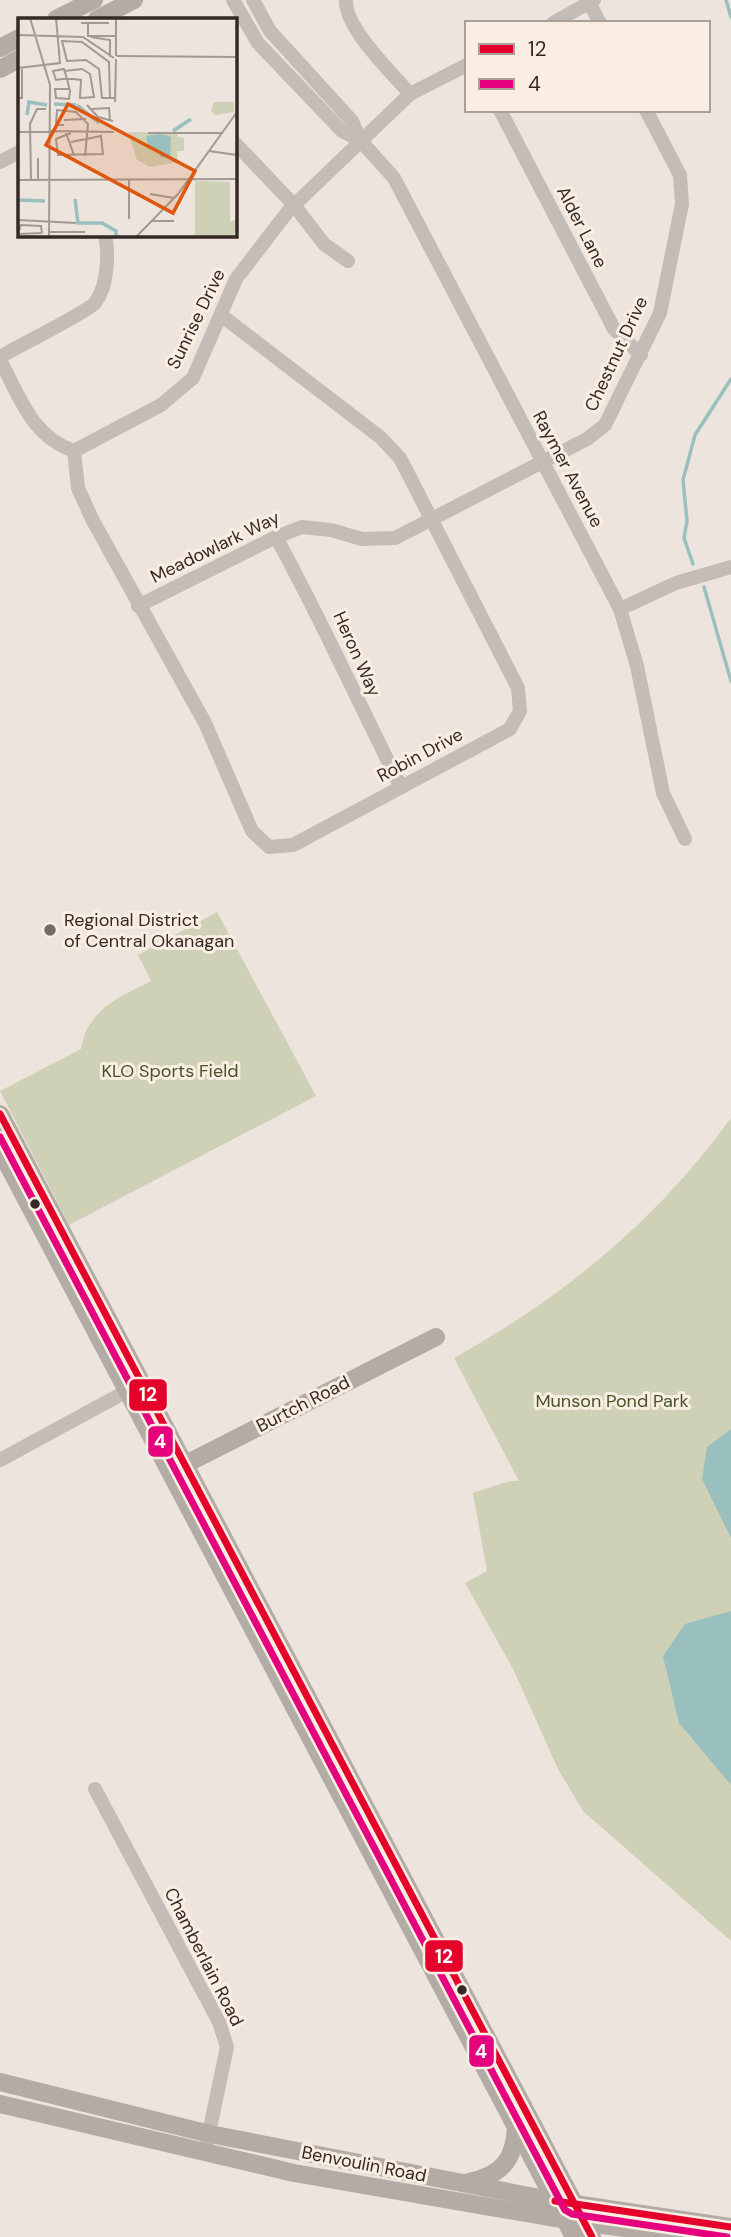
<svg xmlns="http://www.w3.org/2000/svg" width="731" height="2237" viewBox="0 0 731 2237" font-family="'DM Sans',sans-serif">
	<rect width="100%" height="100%" fill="#ece4dd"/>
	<!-- green -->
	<g fill="#ced1b6">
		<path d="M217,912l99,184 -247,129 -69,-134 81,-42c6,-39 38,-52 70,-68l-13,-26z"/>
		<path d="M731,1118v823l-148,-130 -25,-42 -44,-98 -49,-88 22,-12 -14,-78 37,-12h9l-65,-123c110,-61 203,-138 277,-240z"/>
	</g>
	<!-- water -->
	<g fill="#99c0be">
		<path d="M731,1429v109l-29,-59 5,-32z"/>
		<path d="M731,1611v174l-52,-62 -16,-67 22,-32z"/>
	</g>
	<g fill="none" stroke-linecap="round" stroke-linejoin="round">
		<!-- stream -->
		<g stroke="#99c0be" stroke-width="3.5">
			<path d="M726,0l5,17"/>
			<path d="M693,564l-9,-26 3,-17 -4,-41 12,-45 36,-56"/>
			<path d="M704,587l27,94"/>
		</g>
		<!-- minor -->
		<g stroke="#c4bcb7" stroke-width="14">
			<path d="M233,0l25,43 84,88 18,9"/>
			<path d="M253,0l17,31 82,90 8,19 34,38 226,431 17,57 26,127 22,46"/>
			<path d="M346,0c-2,27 46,73 64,94"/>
			<path d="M590,4l10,19"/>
			<path d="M553,23l41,-23"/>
			<path d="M500,110l114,219 27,26"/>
			<path d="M234,142l60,63 30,39 24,17"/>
			<path d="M0,162l19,-10"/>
			<path d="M0,357c16,-10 86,-44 95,-54 13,-17 14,-49 10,-69"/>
			<path d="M0,360c20,37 31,76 74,91l87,-46 32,-27 43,-99 53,-69 121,-116 57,-29"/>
			<path d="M74,451l4,37 14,31 113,204 47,108 17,16 24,-2 217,-116 10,-18 -2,-23 -118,-230 -20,-21 -159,-122"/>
			<path d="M276,537c45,82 83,167 125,250"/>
			<path d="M138,606l138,-69 26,-10 29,3 31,9 33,-1 192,-99 18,-14 55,-112 22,-109 -2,-29 -34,-65"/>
			<path d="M620,609l56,-26 55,-16"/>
			<path d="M0,1460l127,-69"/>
			<path d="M95,1789l124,233 8,25 -22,105"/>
		</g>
		<!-- major -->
		<g stroke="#b3aba6" stroke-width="18">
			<path d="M56,19l38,-19"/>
			<path d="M97,19l37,-19"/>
			<path d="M0,48l19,-10"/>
			<path d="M0,69l19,-10"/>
			<path d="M0,1114l592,1123"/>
			<path d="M0,1150l574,1087"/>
			<path d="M176,1469l260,-132"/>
			<path d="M0,2082l210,52 345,67 176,26"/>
			<path d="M0,2104l294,69 272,47 124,17"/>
			<path d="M469,2182c33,-7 45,-22 47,-54"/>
		</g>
		<defs>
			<g id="bus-1">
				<path d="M0,1114l592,1123"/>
				<path d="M555,2201l176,26"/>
			</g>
			<path id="bus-2" d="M0,1137l565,1073 7,4 155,23"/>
		</defs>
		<!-- bus-1 casing -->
		<use href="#bus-1" stroke="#faeee3" stroke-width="12"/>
		<!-- bus-2 casing -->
		<use href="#bus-2" stroke="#faeee3" stroke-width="12"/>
		<!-- bus-1 -->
		<use href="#bus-1" stroke="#e4002b" stroke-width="7"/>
		<!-- bus-2 -->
		<use href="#bus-2" stroke="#e5007d" stroke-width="7"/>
	</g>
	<!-- markers -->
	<circle fill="#756a65" stroke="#faeee3" stroke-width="2.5" cx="50" cy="930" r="7"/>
	<g fill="#352925" stroke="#faeee3" stroke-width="2.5">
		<circle cx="35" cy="1204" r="6"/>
		<circle cx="462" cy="1990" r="6"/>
	</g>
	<g text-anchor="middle" stroke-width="6" stroke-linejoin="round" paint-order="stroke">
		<!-- street labels -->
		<g font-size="18" fill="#352925" stroke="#faeee3">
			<text transform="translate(582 227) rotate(63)" y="6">Alder Lane</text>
			<text transform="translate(196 319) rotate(-64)" y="6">Sunrise Drive</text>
			<text transform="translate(616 354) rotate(-65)" y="6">Chestnut Drive</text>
			<text transform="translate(568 469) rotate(62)" y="6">Raymer Avenue</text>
			<text transform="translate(215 547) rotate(-26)" y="6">Meadowlark Way</text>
			<text transform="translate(357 654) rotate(66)" y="6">Heron Way</text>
			<text transform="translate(420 755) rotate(-28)" y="6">Robin Drive</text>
			<text transform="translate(303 1404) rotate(-27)" y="6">Burtch Road</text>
			<text transform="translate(204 1957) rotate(63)" y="6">Chamberlain Road</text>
			<text transform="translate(364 2164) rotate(11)" y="6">Benvoulin Road</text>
		</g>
		<!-- poi labels -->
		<g font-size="18" fill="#352925" stroke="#faeee3" text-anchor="start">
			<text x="64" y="926">Regional District<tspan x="64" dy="21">of Central Okanagan</tspan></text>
		</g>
		<!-- park labels -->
		<g font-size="18" fill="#465428" stroke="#faeee3">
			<text x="170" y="1077">KLO Sports Field</text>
			<text x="612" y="1407">Munson Pond Park</text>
		</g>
	</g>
	<!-- overview -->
	<g transform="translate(18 18)">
		<rect width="219" height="219" fill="#ece4dd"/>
		<path d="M196,84h20v10l-18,3 -5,-3zM110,114l49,1v4l7,1v13h-7l1,11 -28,5 -13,-7zM177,163l35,1v40l7,-3 -3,18h-39z" fill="#ced1b6"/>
		<path d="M142,116l11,3 -1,20h-10v-7l-11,-1 -3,-13z" fill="#99c0be"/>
		<path fill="none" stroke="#99c0be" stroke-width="3.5" d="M36,86l22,1M59,87l22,18M9,97l2,-13 18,3M155,113l18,-12M57,181l3,24h24l14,8v6M0,182l27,1"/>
		<path fill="none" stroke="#a39993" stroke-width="2" d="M12,0l20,67 -1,152M98,0v38M63,5h28M70,5v13h28M0,17l65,2 31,21M73,19l19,3v17M99,38l120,1M0,50l42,-5 -4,-45M46,53l18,-2 8,5 4,23 -14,1 1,-18 -8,-1h-10l-7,1 -3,-9 11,-2 3,10 3,12 -1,8 -13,-1 -1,-9h15M0,80h4v-29M92,80l-1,-36 -27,-20 -20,-1 5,20 19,-1 13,9 3,29h13M97,84l1,-43M69,87l11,12 15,4M74,91l17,-1 1,12M46,102l22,-1M46,107h-8l1,-15 19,2 12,12 -3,32M32,113l64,1M0,114h34M48,115l8,22M130,115h75M53,124l30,-6 2,18 -45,1 -2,-16 15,-6M191,133l28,4M0,162l219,-1M13,162l-1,-56 7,-15h9M20,162v-22M111,162v39M132,176l24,4M0,202l58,3M133,203h23M30,214h37M0,216l3,-9 20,1 1,7M0,216l24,-1M118,219l42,-43 59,-82"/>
		<path fill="#df570d" fill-opacity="0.15" stroke="#df570d" stroke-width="3.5" d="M50,86l127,67 -22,42 -127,-68z"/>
		<rect width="219" height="219" fill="none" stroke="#352925" stroke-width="3.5"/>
	</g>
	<g stroke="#faeee3" stroke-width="2.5">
		<rect x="128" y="1378" width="40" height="34" rx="7" fill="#e4002b"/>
		<rect x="147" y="1425" width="27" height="33" rx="7" fill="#e5007d"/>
		<rect x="424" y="1939" width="40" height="34" rx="7" fill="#e4002b"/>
		<rect x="468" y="2034" width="27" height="34" rx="7" fill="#e5007d"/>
	</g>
	<g font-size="19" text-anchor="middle" font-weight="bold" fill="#fff">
		<text x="148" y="1401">12</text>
		<text x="160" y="1448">4</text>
		<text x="444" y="1963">12</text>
		<text x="481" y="2058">4</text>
	</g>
	<!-- legend -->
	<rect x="465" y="21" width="245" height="91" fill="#faeee3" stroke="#ab9f97" stroke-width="2"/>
	<rect x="479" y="44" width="35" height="10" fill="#e4002b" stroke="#ab9f97" stroke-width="2"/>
	<text x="528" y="56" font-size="21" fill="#352925">12</text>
	<rect x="479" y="79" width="35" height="10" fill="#e5007d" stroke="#ab9f97" stroke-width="2"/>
	<text x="528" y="91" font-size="21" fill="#352925">4</text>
</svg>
